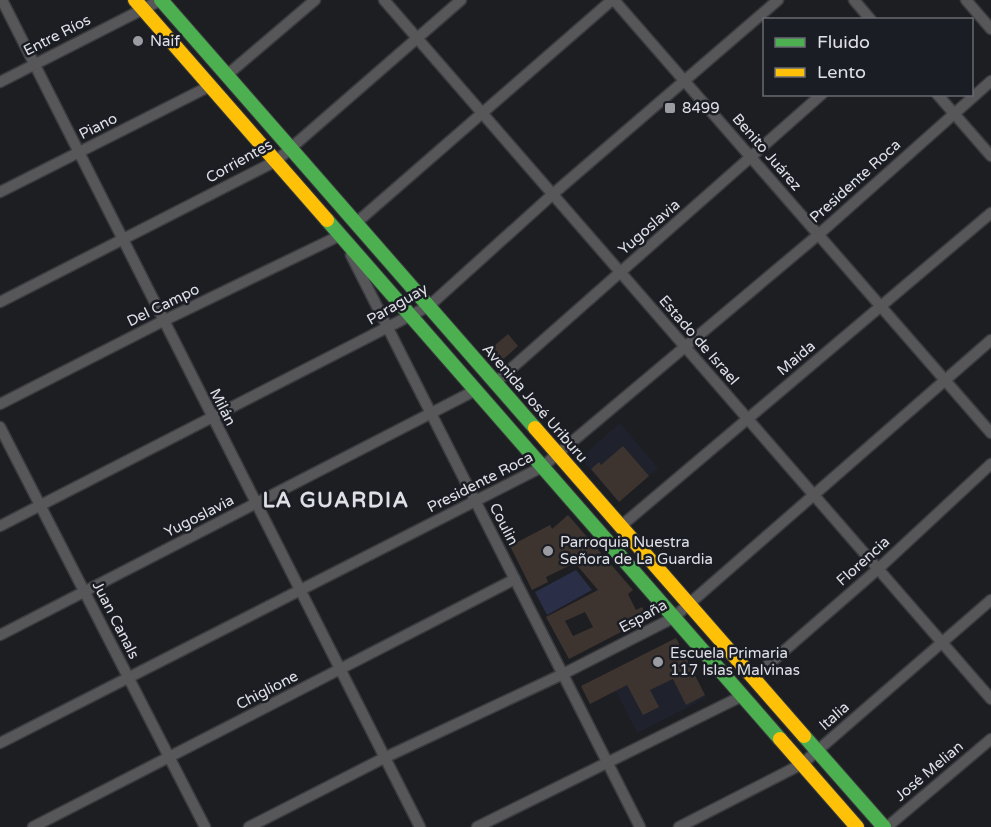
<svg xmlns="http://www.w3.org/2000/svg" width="991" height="827" viewBox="0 0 991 827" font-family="'Varela Round',sans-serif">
	<rect width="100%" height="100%" fill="#1d1e22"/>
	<!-- built -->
	<g fill="#1f212d">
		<path d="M620,423l38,45 -39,34 -34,-39v-9z"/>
		<path d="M676,638l30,60 -69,35 -21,-42 -26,13 -9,-18z"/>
	</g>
	<!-- green -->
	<path fill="#2a2e46" d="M576,570l16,20 -45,25 -12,-23z"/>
	<!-- building -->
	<g fill="#3d342f" fill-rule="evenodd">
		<path d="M508,334l10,12 -19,17 -11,-12z"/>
		<path d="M623,446l26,30 -30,26 -28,-33 8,-7 2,3z"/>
		<path d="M568,515l65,75 -5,4 8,16 6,-3 6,11 -79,41 -23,-42 52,-27 -23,-27 -29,14 2,5 -16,8 -22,-44 40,-21 2,4zM585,612l8,15 -20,9 -8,-15z"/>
		<path d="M676,638l29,57 -19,10 -13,-26 -23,11 9,17 -16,8 -16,-30 -37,19 -9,-18z"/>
	</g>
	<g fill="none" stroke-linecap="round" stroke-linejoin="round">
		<defs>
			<g id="street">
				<path d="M2,0l418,827"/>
				<path d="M384,0l607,699"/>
				<path d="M614,0l377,433"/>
				<path d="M854,0l17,20"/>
				<path d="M966,0l25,29"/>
				<path d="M227,75l88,-75"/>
				<path d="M0,82l161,-82"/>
				<path d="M937,94l54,62"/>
				<path d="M0,192l210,-106"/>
				<path d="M356,223l256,-223"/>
				<path d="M351,255l289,572"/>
				<path d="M0,302l276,-141 185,-161"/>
				<path d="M496,382l326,-288"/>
				<path d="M0,404l163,-83 178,-86 1,3"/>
				<path d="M0,427l205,400"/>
				<path d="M0,526l429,-220 124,-112 225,-194"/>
				<path d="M621,526l370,-313"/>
				<path d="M0,635l476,-245"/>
				<path d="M753,678l125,-109 113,-105"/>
				<path d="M0,743l542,-276 276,-232 173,-154"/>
				<path d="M33,827l482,-248"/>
				<path d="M249,827l135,-69 179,-84 110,-56 318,-278"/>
				<path d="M477,827l265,-131"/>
				<path d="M679,827l123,-63 189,-164"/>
				<path d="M887,827l104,-88"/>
			</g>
			<g id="fast">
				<path d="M161,0l374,428"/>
				<path d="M327,220l453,519"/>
				<path d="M804,736l80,91"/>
			</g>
			<g id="slow">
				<path d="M135,0l192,220"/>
				<path d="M535,428l269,308"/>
				<path d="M780,739l77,88"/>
			</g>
		</defs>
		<!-- street casing -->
		<use href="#street" stroke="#3a3b3f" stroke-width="13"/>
		<!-- fast casing -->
		<use href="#fast" stroke="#3a3b3f" stroke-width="16"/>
		<!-- slow casing -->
		<use href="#slow" stroke="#3a3b3f" stroke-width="16"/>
		<!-- street -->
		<use href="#street" stroke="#57575a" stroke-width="10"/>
		<!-- fast -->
		<use href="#fast" stroke="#4caf50" stroke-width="14"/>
		<!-- slow -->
		<use href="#slow" stroke="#ffc107" stroke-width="14"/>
	</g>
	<!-- markers -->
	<g fill="#9b9ca1" stroke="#1b1d24" stroke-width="2">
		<circle cx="138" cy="41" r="6"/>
		<rect x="664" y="102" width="12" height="12" rx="3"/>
		<circle cx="548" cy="551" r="6"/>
		<circle cx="658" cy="662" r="6"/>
	</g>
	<g text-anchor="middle" stroke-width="5" stroke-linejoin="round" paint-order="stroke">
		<!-- street labels -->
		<g font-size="15" fill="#dfe0e6" stroke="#1b1d24">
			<text transform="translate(57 35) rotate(-27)" y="5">Entre Ríos</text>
			<text transform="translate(98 126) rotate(-27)" y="5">Piano</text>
			<text transform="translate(767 152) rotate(49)" y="5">Benito Juárez</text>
			<text transform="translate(239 161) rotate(-29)" y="5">Corrientes</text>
			<text transform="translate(855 181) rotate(-42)" y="5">Presidente Roca</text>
			<text transform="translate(649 227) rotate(-41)" y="5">Yugoslavia</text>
			<text transform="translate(397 304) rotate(-30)" y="5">Paraguay</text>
			<text transform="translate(163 305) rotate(-26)" y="5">Del Campo</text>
			<text transform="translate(699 340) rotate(49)" y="5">Estado de Israel</text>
			<text transform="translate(796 358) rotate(-40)" y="5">Maida</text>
			<text transform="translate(535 403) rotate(49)" y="5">Avenida José Uriburu</text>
			<text transform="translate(223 407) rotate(63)" y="5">Milán</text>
			<text transform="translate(480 482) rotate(-27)" y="5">Presidente Roca</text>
			<text transform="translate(199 516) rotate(-27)" y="5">Yugoslavia</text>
			<text transform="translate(504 524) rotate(63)" y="5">Coulin</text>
			<text transform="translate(863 561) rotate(-42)" y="5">Florencia</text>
			<text transform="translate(643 616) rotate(-29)" y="5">España</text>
			<text transform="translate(116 620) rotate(63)" y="5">Juan Canals</text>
			<text transform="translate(267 690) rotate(-27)" y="5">Chiglione</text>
			<text transform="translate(834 716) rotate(-41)" y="5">Italia</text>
			<text transform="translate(929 771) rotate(-40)" y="5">José Melian</text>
		</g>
		<!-- poi labels -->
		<g font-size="15" fill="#dfe0e6" stroke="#1b1d24" text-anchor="start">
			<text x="150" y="46">Naif</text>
			<text x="682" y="113">8499</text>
			<text x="560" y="547">Parroquia Nuestra<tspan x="560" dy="17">Señora de La Guardia</tspan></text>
			<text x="670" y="658">Escuela Primaria<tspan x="670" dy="17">117 Islas Malvinas</tspan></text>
		</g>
		<!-- district labels -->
		<g font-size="21" font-weight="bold" letter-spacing="1.5" fill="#dfe0e6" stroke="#1b1d24">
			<text x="336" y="507">LA GUARDIA</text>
		</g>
	</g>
	<!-- legend -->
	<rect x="763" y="18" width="210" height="78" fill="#1b1d24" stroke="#696b72" stroke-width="1.5"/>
	<rect x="775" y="38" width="30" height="9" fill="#4caf50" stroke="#696b72" stroke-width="1.5"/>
	<text x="817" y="48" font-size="18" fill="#dfe0e6">Fluido</text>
	<rect x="775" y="68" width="30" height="9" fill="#ffc107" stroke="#696b72" stroke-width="1.5"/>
	<text x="817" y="78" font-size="18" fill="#dfe0e6">Lento</text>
</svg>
